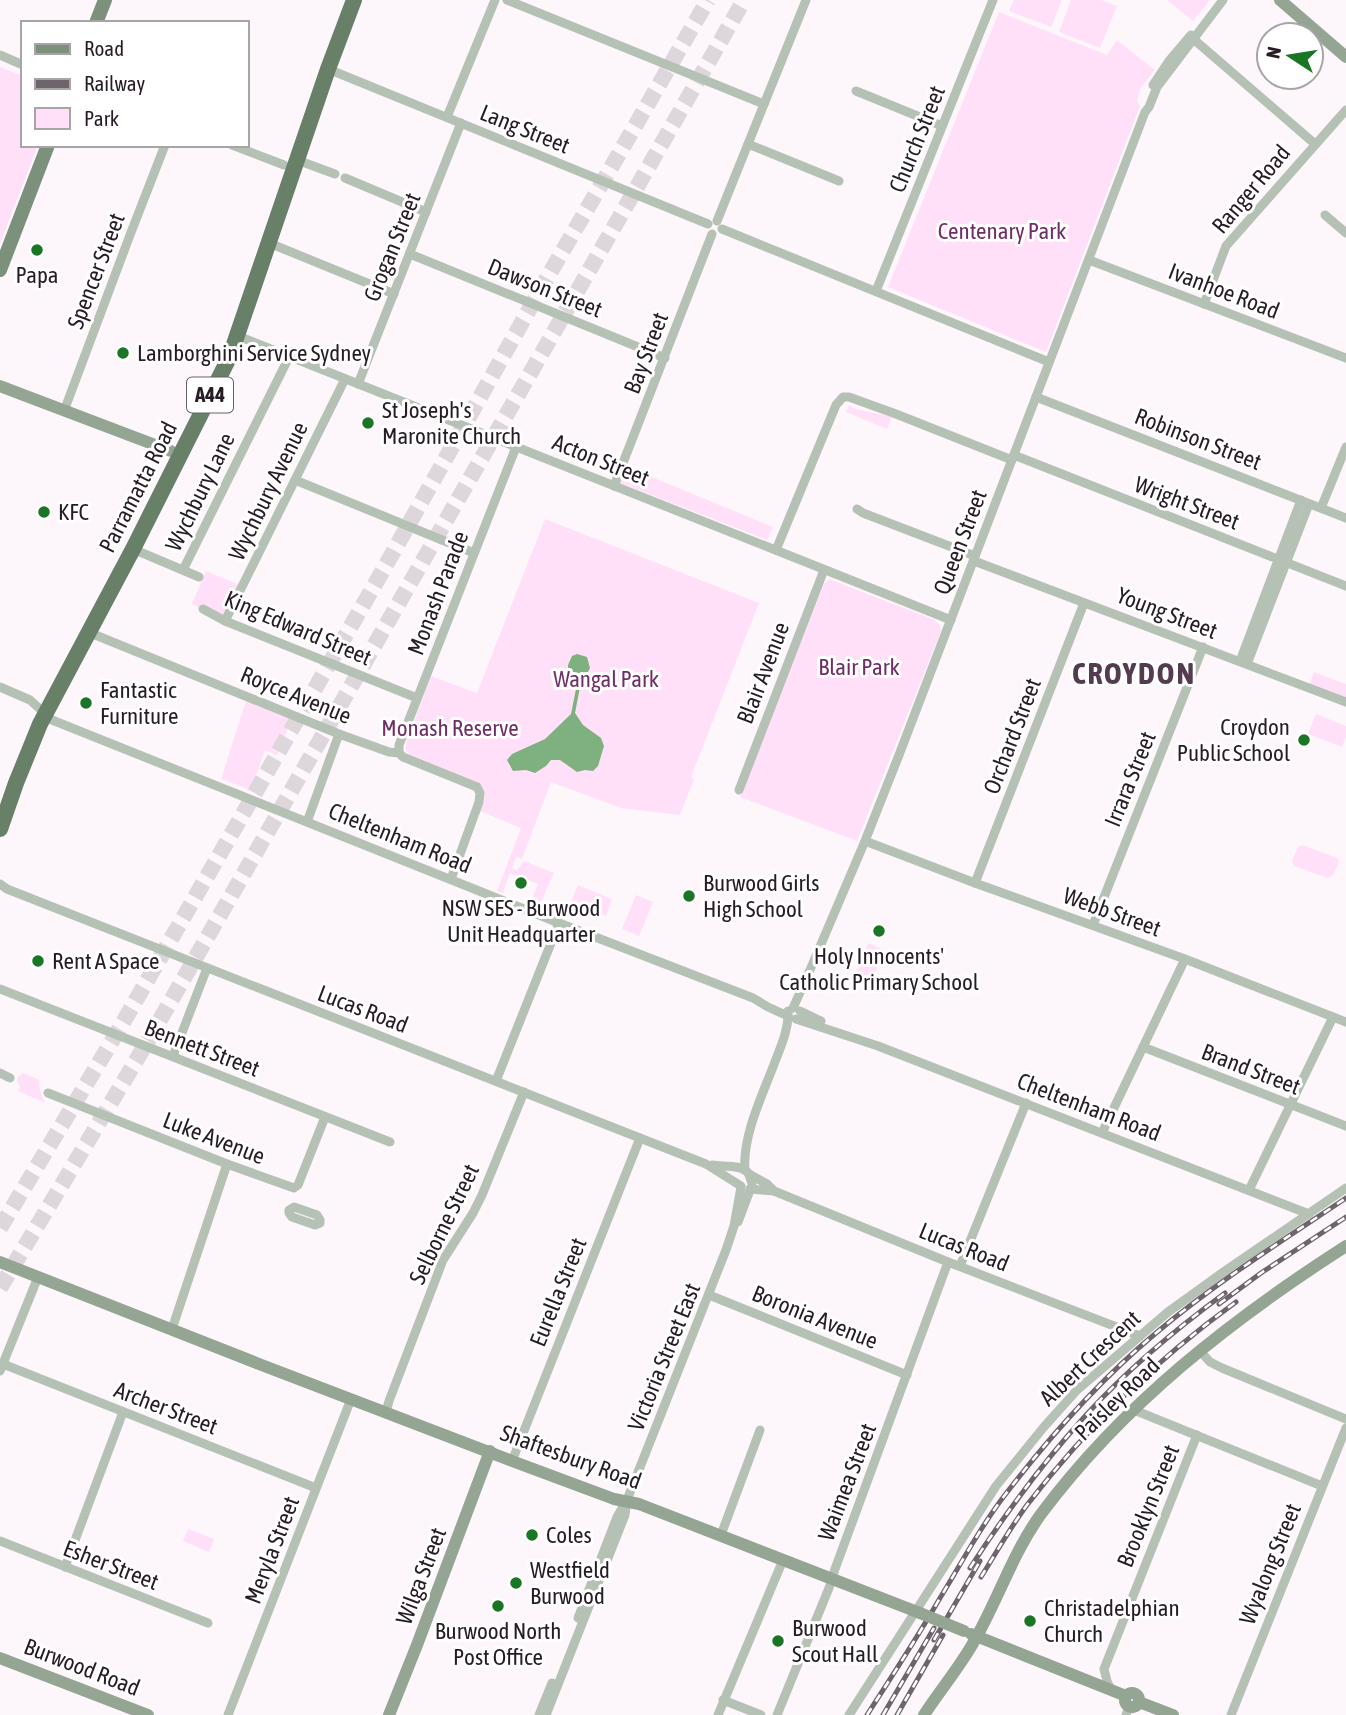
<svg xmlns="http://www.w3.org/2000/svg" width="1346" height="1715" viewBox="0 0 1346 1715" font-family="'Asap Condensed',sans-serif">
	<rect width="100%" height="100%" fill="#fdf7fb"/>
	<!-- green -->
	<g fill="#ffe0f8">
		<path d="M1014,0h48l-11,27 -42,-16z"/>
		<path d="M1071,0h30l16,6 -17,42 -41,-16z"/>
		<path d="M1167,0h43l-17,21z"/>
		<path d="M999,12l108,43 10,-15 38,30 -15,19 -3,13 3,4 -94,246 -158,-65z"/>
		<path d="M0,67l23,9v69h15l-38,99z"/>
		<path d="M849,405l4,3 39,9 -5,12 -41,-17z"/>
		<path d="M625,466l148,61 -6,13 -149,-58z"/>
		<path d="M545,519l214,84 -68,174 3,2 -14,36 -59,-7 -70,-26 -29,77 -6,-2 -4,11 5,2 7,-9 30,12 -14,31 -9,-3 7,-17 -28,-11 -7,20 -6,-2 24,-63 -41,-17c5,-12 8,-17 -2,-28l-67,-28 -5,-4v-8l25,-67 46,17z"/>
		<path d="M206,571l36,15 -17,35 -33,-17z"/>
		<path d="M829,579l106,41 5,5 1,6 -84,210 -117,-44 84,-213z"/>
		<path d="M1314,672l32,12v16l-37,-14z"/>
		<path d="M246,701l46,18 -15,36 -12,-5 -14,40 -30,-11z"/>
		<path d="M1316,714l30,12v10l-4,11 -34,-13z"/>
		<path d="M1302,845l35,13 2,4 -6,13 -5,3 -34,-12 -2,-5 6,-14z"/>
		<path d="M578,885l34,14 -6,17 -35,-14z"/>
		<path d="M636,895l17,7 -14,34 -17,-7z"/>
		<path d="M868,943l16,7 -15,39 -16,-7z"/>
		<path d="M23,1073l17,7c-3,8 3,17 5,23l-27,-12 2,-4 -3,-6 1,-4z"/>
		<path d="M188,1529l26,10 -5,13 -26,-11z"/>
	</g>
	<!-- water -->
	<path fill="#7fb07f" d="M577,654l10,3 3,11 -10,19 -5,26 8,12 18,13 3,8 -6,20 -5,5 -8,-1 -8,2 -17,-12h-9l-5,6 -11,7 -9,-3 -13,1 -6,-11 5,-6 33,-15 26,-25 5,-25 -8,-19v-5l4,-9z"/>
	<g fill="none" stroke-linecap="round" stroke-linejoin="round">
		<!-- highway-tunnel -->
		<g stroke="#ddd6db" stroke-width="16" stroke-dasharray="16 8" stroke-linecap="butt">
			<path d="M0,1228l121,-202 257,-447 161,-287 169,-292"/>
			<path d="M0,1288l149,-249 595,-1039"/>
		</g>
		<!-- street -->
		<g stroke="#b5c1b5" stroke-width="9">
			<path d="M507,0l257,104"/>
			<path d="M1191,37l124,107"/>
			<path d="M0,55l23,10"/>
			<path d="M328,69l380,155"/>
			<path d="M1153,85l16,-24 22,-26"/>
			<path d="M856,91l86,35"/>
			<path d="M447,117l48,-117"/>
			<path d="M748,144l91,37"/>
			<path d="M232,145l52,20"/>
			<path d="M297,160l38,14"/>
			<path d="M345,178l81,34"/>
			<path d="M1325,215l21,18"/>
			<path d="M717,221l89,-221"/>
			<path d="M722,229l327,133"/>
			<path d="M269,243l125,51"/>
			<path d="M410,254l255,104"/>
			<path d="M1089,260l257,98"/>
			<path d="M876,291l117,-291"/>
			<path d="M1204,304l22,-58 120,-136"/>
			<path d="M238,336l713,284"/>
			<path d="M358,384l103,-261"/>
			<path d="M1036,397l310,121"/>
			<path d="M64,411l66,-176 35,-90"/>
			<path d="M1014,455l332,131"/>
			<path d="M295,480l179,73"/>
			<path d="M614,486l98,-252"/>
			<path d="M1321,508l25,-61"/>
			<path d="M857,509l6,4 112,43"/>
			<path d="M133,549l66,28"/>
			<path d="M776,550l60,-145 7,-8h6l47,17 116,46"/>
			<path d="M974,561l372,141"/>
			<path d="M183,570l106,-213"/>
			<path d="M203,609l22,12 192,77"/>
			<path d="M225,621l120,-242"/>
			<path d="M88,632l251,102 50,18 10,1 4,4 74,30 3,6 -1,9 -28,77"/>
			<path d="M1240,661l61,-161"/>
			<path d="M1247,664l62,-160"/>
			<path d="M0,687l30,13 22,20 507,203 194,75 15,9 20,9"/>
			<path d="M399,753v-8l117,-298"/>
			<path d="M739,790l85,-220"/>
			<path d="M307,822l32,-88"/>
			<path d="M865,841l110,42 210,76 161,63"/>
			<path d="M975,883l109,-280"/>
			<path d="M0,884l7,5 699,275 35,22"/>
			<path d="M1093,925l110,-278"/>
			<path d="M0,989l390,153"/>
			<path d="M793,1008l14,-31 58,-136 34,-86 246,-643 4,-5 8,-20 66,-87"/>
			<path d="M800,1011l21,10"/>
			<path d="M796,1019l82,27 431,168"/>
			<path d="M1143,1047l203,79"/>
			<path d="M173,1056l34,-88"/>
			<path d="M0,1073l10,5"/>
			<path d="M496,1081l63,-158"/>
			<path d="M48,1093l179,71 67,24 4,-3 2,-5 25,-63"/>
			<path d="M1102,1133l83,-174"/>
			<path d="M712,1165c10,2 30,-1 36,8 1,1 4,10 4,12l-14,37"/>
			<path d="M745,1170c-3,-35 19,-78 31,-111 6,-15 13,-32 12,-48"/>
			<path d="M749,1174l18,10 7,7 174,71 192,74"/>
			<path d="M750,1189l24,2"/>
			<path d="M1249,1190l84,-173"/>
			<path d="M294,1207l23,8 3,5v3l-5,2 -23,-8 -3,-4v-3z"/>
			<path d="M960,1266l66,-163"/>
			<path d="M709,1295l198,80"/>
			<path d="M172,1329l55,-165"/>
			<path d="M1199,1350l11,12 12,6 124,51"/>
			<path d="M3,1364l313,124"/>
			<path d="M0,1371l38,-94"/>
			<path d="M1134,1410l188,76"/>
			<path d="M386,1412l3,-11 54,-141 30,-47 9,-18 42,-103"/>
			<path d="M512,1461l128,-323"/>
			<path d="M721,1535l39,-105"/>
			<path d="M0,1541l208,82"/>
			<path d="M65,1567l58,-155"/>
			<path d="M578,1618l39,-101 7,-12"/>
			<path d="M1111,1690l-4,-9 -3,-12 93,-234"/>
			<path d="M723,1700l38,15"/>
			<path d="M228,1715l123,-316"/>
			<path d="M539,1715l13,-32"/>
			<path d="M546,1715l79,-200 2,-15 99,-250 8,-24 7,-39"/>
			<path d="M718,1715l65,-155"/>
			<path d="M777,1715l52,-127 6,-19 113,-307"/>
			<path d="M849,1715l147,-229 47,-58 34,-38 91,-78 54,-39 124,-85"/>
			<path d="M1126,1715l3,-8"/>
			<path d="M1231,1715l115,-287"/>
		</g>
		<!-- secondary -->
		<g stroke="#94a593" stroke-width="12">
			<path d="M1280,0l66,57"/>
			<path d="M0,386l171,65"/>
			<path d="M0,1262l259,102 253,97 102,38 25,5 281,109"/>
			<path d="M971,1634l155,62"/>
			<path d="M0,1658l148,57"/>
			<circle cx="1132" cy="1700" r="7"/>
			<path d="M1139,1702l34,13"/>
			<path d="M389,1715l28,-70 73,-194"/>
			<path d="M924,1715c15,-23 34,-46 48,-70 25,-42 40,-91 69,-131 83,-111 190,-194 305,-268"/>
		</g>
		<!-- primary -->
		<g stroke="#7c917c" stroke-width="14">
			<path d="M96,23l9,-23"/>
			<path d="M0,270l48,-125"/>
		</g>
		<!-- highway -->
		<path stroke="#688067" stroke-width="16" d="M0,829l16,-46 24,-59 93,-175 97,-193 98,-287 26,-69"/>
		<defs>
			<g id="rail">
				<path d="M1219,1304l42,-31 85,-56"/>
				<path d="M970,1568c35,-54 73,-106 117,-154 41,-45 89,-85 138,-121"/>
				<path d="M981,1577c15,-24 29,-49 46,-72 60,-78 130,-146 209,-203"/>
				<path d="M934,1640l46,-79"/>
				<path d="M867,1715c25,-39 50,-77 73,-117 22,-36 42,-74 68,-107 44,-57 93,-112 148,-158 59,-50 126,-92 190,-135"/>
				<path d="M883,1715l51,-87"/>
				<path d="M897,1715l46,-80"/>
			</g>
		</defs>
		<!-- rail casing -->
		<use href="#rail" stroke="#6e646c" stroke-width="5"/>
		<!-- rail -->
		<use href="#rail" stroke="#fff" stroke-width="2.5" stroke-dasharray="8" stroke-linecap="butt"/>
		<!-- secondary-bridge -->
		<path stroke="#94a593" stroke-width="12" d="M920,1613l44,18"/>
	</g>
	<!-- markers -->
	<g fill="#1a7624" stroke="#fff" stroke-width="2.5">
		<circle cx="37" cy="250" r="7"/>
		<circle cx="123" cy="353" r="7"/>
		<circle cx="368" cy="423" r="7"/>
		<circle cx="44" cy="512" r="7"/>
		<circle cx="86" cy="703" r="7"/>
		<circle cx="1304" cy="740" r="7"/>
		<circle cx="521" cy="883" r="7"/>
		<circle cx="689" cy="896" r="7"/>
		<circle cx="879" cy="931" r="7"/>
		<circle cx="38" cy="961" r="7"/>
		<circle cx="532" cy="1535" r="7"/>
		<circle cx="516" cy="1583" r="7"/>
		<circle cx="498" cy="1606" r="7"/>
		<circle cx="1030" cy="1621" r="7"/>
		<circle cx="778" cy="1641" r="7"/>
	</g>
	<g text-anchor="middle" stroke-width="6" stroke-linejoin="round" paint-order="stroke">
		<!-- shield labels -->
		<rect fill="#fff" stroke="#686066" stroke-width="2" x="187" y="377.5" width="46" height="35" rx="5"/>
		<g font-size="21" font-weight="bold" fill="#271c25">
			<text x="210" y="402">A44</text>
		</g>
		<!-- street labels -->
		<g font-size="23" fill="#271c25" stroke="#fff">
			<text transform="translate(525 129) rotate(22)" y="8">Lang Street</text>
			<text transform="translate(917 139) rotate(-68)" y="8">Church Street</text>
			<text transform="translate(1251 189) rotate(-50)" y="8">Ranger Road</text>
			<text transform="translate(392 247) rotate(-68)" y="8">Grogan Street</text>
			<text transform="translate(96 271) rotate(-69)" y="8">Spencer Street</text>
			<text transform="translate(545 288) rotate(22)" y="8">Dawson Street</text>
			<text transform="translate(1224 291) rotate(21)" y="8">Ivanhoe Road</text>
			<text transform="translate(646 353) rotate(-69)" y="8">Bay Street</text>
			<text transform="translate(1198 439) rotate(21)" y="8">Robinson Street</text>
			<text transform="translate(601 460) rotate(22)" y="8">Acton Street</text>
			<text transform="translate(138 487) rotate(-63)" y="8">Parramatta Road</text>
			<text transform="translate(268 491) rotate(-64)" y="8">Wychbury Avenue</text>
			<text transform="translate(200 492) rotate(-64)" y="8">Wychbury Lane</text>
			<text transform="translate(1187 503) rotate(21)" y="8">Wright Street</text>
			<text transform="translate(960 542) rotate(-69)" y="8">Queen Street</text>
			<text transform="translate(438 593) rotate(-69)" y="8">Monash Parade</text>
			<text transform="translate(1167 613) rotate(21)" y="8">Young Street</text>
			<text transform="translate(298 628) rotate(23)" y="8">King Edward Street</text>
			<text transform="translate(763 673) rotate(-69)" y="8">Blair Avenue</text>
			<text transform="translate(296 695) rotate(22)" y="8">Royce Avenue</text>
			<text transform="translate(1012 736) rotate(-69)" y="8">Orchard Street</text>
			<text transform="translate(1130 779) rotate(-68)" y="8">Irrara Street</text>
			<text transform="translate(400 838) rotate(22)" y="8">Cheltenham Road</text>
			<text transform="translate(1112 912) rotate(20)" y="8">Webb Street</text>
			<text transform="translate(363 1009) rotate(21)" y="8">Lucas Road</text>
			<text transform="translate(202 1048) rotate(21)" y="8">Bennett Street</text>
			<text transform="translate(1251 1069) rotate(21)" y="8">Brand Street</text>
			<text transform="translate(1089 1107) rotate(21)" y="8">Cheltenham Road</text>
			<text transform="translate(214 1138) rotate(21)" y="8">Luke Avenue</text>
			<text transform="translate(444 1224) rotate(-64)" y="8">Selborne Street</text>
			<text transform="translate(964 1247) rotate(22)" y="8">Lucas Road</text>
			<text transform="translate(558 1292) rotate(-68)" y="8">Eurella Street</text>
			<text transform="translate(815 1317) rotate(22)" y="8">Boronia Avenue</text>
			<text transform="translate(664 1357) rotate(-68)" y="8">Victoria Street East</text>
			<text transform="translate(1090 1358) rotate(-43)" y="8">Albert Crescent</text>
			<text transform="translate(1117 1399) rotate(-44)" y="8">Paisley Road</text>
			<text transform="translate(166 1408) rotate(21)" y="8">Archer Street</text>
			<text transform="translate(571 1457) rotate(20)" y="8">Shaftesbury Road</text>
			<text transform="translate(847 1482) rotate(-69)" y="8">Waimea Street</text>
			<text transform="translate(1148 1506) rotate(-68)" y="8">Brooklyn Street</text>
			<text transform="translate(272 1550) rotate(-69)" y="8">Meryla Street</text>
			<text transform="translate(1270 1564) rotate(-68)" y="8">Wyalong Street</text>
			<text transform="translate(111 1565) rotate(21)" y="8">Esher Street</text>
			<text transform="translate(421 1576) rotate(-69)" y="8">Wilga Street</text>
			<text transform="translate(82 1667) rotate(21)" y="8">Burwood Road</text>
		</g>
		<!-- park labels -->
		<g font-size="23" fill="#6f2e66" stroke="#fff">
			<text x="1002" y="239">Centenary Park</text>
			<text x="859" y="675">Blair Park</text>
			<text x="606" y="687">Wangal Park</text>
			<text x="450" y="736">Monash Reserve</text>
		</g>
		<!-- poi labels -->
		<g font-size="23" fill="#271c25" stroke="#fff" text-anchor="start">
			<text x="37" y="283" text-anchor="middle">Papa</text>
			<text x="137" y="361">Lamborghini Service Sydney</text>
			<text x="382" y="418">St Joseph's<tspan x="382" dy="26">Maronite Church</tspan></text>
			<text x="58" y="520">KFC</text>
			<text x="100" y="698">Fantastic<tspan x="100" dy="26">Furniture</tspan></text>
			<text x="1290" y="735" text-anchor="end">Croydon<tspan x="1290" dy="26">Public School</tspan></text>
			<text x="703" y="891">Burwood Girls<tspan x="703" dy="26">High School</tspan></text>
			<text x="521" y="916" text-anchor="middle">NSW SES - Burwood<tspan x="521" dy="26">Unit Headquarter</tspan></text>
			<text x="879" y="964" text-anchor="middle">Holy Innocents'<tspan x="879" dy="26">Catholic Primary School</tspan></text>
			<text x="52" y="969">Rent A Space</text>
			<text x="546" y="1543">Coles</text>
			<text x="530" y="1578">Westfield<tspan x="530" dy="26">Burwood</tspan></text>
			<text x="1044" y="1616">Christadelphian<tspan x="1044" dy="26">Church</tspan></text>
			<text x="792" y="1636">Burwood<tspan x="792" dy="26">Scout Hall</tspan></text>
			<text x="498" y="1639" text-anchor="middle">Burwood North<tspan x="498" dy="26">Post Office</tspan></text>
		</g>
		<!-- district labels -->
		<g font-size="30" font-weight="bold" letter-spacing="2" fill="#543c50" stroke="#fff">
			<text x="1134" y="684">CROYDON</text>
		</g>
	</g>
	<!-- legend -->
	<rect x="21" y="21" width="228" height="126" fill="#ffffff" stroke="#a9a4a8" stroke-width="2"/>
	<rect x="35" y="44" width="35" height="10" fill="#7c917c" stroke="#a9a4a8" stroke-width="2"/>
	<text x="84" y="56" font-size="21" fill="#271c25">Road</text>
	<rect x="35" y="79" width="35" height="10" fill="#6e646c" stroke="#a9a4a8" stroke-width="2"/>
	<text x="84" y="91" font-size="21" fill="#271c25">Railway</text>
	<rect x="35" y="108" width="35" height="21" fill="#ffe0f8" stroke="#a9a4a8" stroke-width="2"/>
	<text x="84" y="126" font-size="21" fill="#271c25">Park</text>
	<!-- north arrow -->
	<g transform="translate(1290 56) rotate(282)"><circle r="33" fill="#ffffff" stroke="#a9a4a8" stroke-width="2"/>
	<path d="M0-5L12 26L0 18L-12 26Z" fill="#1a7624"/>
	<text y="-10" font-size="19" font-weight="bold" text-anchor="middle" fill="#271c25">N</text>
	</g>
</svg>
